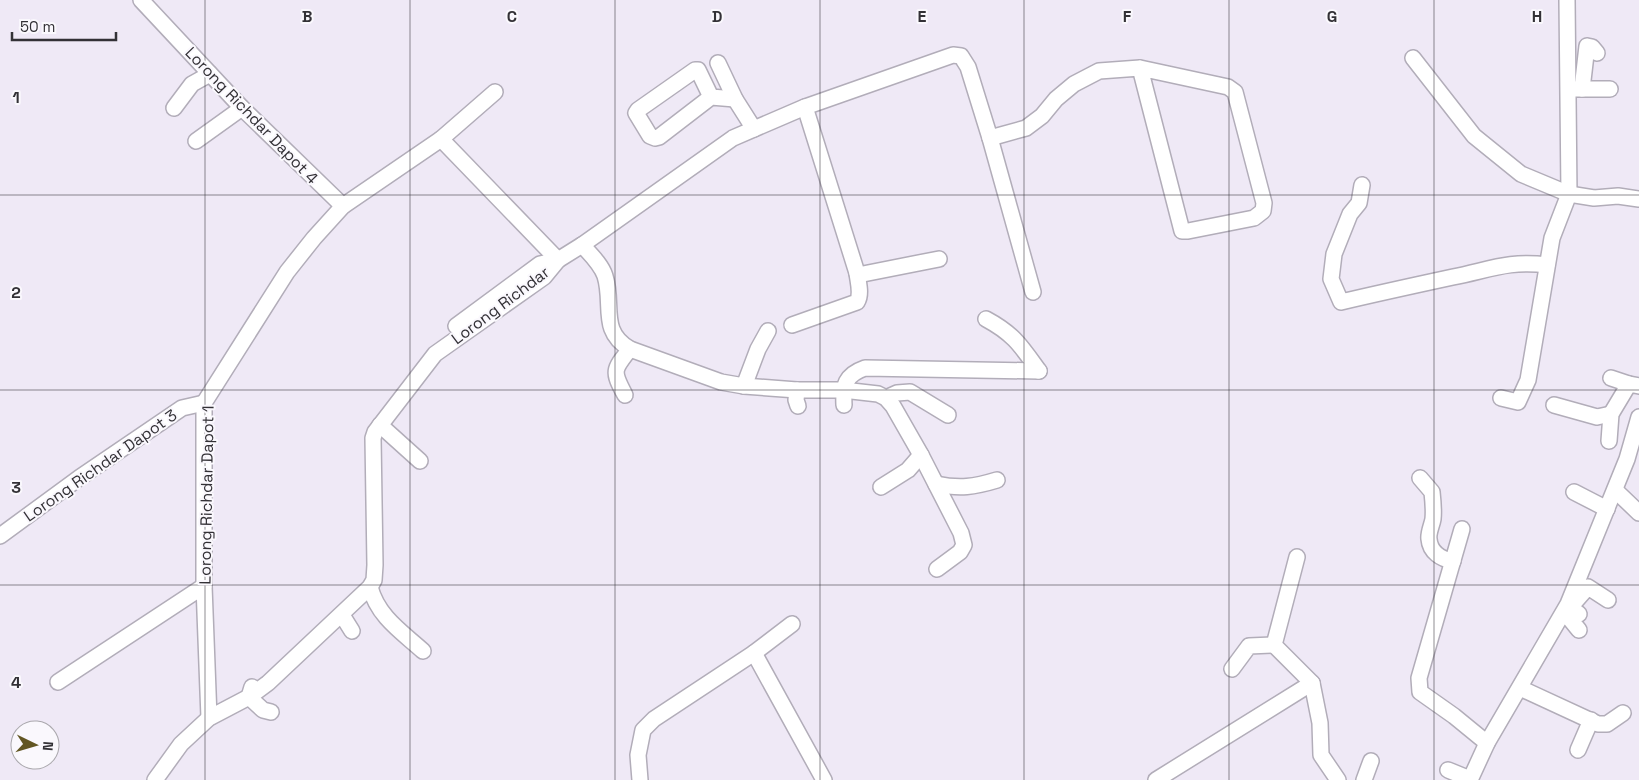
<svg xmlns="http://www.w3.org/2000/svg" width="1639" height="780" viewBox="0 0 1639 780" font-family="'Space Grotesk',sans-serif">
	<rect width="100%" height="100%" fill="#efe9f6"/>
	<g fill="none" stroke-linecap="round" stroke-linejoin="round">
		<defs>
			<g id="minor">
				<path d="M141,0l101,108 101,98"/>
				<path d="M1413,58l61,78 47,38 48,20 25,4 24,-2 21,3"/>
				<path d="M718,63l17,36 19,30"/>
				<path d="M1574,89h36"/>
				<path d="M1582,89l5,-43 5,1 5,6"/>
				<path d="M711,97l-13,-27h-3l-57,40 -2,3 14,23 5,2 4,-1 52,-40 24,2"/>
				<path d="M805,107l52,166 6,1 76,-15"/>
				<path d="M174,108l18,-24 18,-10"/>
				<path d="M990,138l36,-10 16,-12 14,-17 18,-15 25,-13 41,-3 88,19 7,5 29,111 -1,8 -9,7 -66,13h-6l-42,-163"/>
				<path d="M441,139l117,121"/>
				<path d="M196,141l46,-33"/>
				<path d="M1362,185l-3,18 -9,11 -16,40 -3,25 10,23c38,-9 75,-17 112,-25 36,-7 56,-17 94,-12"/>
				<path d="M582,245c8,9 19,19 23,31 9,29 -6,55 25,73l91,33 23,4 53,4h46l35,4 8,4 7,8 28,49 40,78 3,12 -4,7 -23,17"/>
				<path d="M986,319c28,15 35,27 53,52"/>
				<path d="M792,325l65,-23c5,-8 1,-20 0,-29"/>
				<path d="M456,326l84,-62 18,-4"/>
				<path d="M1611,378l18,6"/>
				<path d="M744,386l14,-37 10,-18"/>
				<path d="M797,390l-1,10 2,6"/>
				<path d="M625,395c-13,-24 -12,-25 5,-46"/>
				<path d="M886,398l11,-5 13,-1 38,23"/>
				<path d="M1501,398l17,4 10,-22 24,-142 17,-44 -2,-194"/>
				<path d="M844,405c-1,-20 1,-30 21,-37l174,3"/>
				<path d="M1554,405l43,12 14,-3"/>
				<path d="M380,425l40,36"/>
				<path d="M1609,441l2,-27 18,-30 10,2"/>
				<path d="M1420,478l12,14c1,9 2,18 1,27 -1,6 -5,14 -4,20 1,13 12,20 24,22"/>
				<path d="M936,484c24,5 38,3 61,-4"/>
				<path d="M881,487l27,-17 13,-15"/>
				<path d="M1615,490l24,23"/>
				<path d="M1574,492l33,17"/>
				<path d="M1462,529l-43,149 1,14 34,24 33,27"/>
				<path d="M0,536l79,-58 103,-70 22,-5"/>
				<path d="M1297,557l-23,88 38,38 8,40 1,32 17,25"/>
				<path d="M370,587c8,30 32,45 53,64"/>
				<path d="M1573,604l15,-17 20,13"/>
				<path d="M342,615l10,16"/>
				<path d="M1579,630l-9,-11 1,-11 8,6"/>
				<path d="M754,653l38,-29"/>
				<path d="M1232,669l17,-23 25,-1"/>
				<path d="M58,682l146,-96"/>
				<path d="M252,687l-3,10 14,13 8,2"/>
				<path d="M1520,688l78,36h9l16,-11"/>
				<path d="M209,718l-5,-132v-183l83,-131 27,-34 29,-32 98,-67 54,-47"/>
				<path d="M1578,750l13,-30"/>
				<path d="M1448,770l22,9"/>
				<path d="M155,780l26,-36 28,-26 40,-21 19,-14 102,-96 4,-7 1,-15 -2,-127 2,-6 60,-78 109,-77 14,-17 24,-15 151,-107 72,-31 148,-52 8,1 7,11 22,71 43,154"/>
				<path d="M640,780l-2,-25 5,-25 11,-11 100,-66 70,127"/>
				<path d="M1156,780l156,-97"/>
				<path d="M1364,780l7,-19"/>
				<path d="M1470,780l17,-37 81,-139 59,-145 12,-42"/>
			</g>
		</defs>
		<!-- minor casing -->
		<use href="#minor" stroke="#b2adb9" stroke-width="18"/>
		<!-- minor -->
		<use href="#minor" stroke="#fff" stroke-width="15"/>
	</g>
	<!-- grid -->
	<path fill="none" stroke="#333136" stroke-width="1" stroke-opacity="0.55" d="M205,0v780M410,0v780M615,0v780M820,0v780M1024,0v780M1229,0v780M1434,0v780M0,195h1639M0,390h1639M0,585h1639"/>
	<g text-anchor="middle" stroke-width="4" stroke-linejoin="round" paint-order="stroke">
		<!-- street labels -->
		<g font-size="16" fill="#333136" stroke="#faf8fd">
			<text transform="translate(252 115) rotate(46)" y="6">Lorong Richdar Dapot 4</text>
			<text transform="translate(500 305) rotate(-37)" y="6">Lorong Richdar</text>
			<text transform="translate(100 465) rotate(-35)" y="6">Lorong Richdar Dapot 3</text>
			<text transform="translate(206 495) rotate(-89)" y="6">Lorong Richdar Dapot 1</text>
		</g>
	</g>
	<g font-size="16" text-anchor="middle" font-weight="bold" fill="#333136" stroke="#faf8fd" stroke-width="4" stroke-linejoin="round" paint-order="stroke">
		<text x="307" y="22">B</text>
		<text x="512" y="22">C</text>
		<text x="717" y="22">D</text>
		<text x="922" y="22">E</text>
		<text x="1127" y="22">F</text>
		<text x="1332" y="22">G</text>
		<text x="1537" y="22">H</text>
		<text x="16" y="103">1</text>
		<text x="16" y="298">2</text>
		<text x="16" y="493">3</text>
		<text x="16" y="688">4</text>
	</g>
	<!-- north arrow -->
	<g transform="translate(35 745) rotate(95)"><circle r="24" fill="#faf8fd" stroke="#aaa8ad"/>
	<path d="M0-4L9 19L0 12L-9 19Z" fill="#625623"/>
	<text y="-8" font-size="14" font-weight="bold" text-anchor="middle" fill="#333136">N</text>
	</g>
	<!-- scale -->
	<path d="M12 32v8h104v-8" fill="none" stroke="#333136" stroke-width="2.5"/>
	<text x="20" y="32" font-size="15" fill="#333136" stroke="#faf8fd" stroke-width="4" paint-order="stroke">50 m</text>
</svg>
